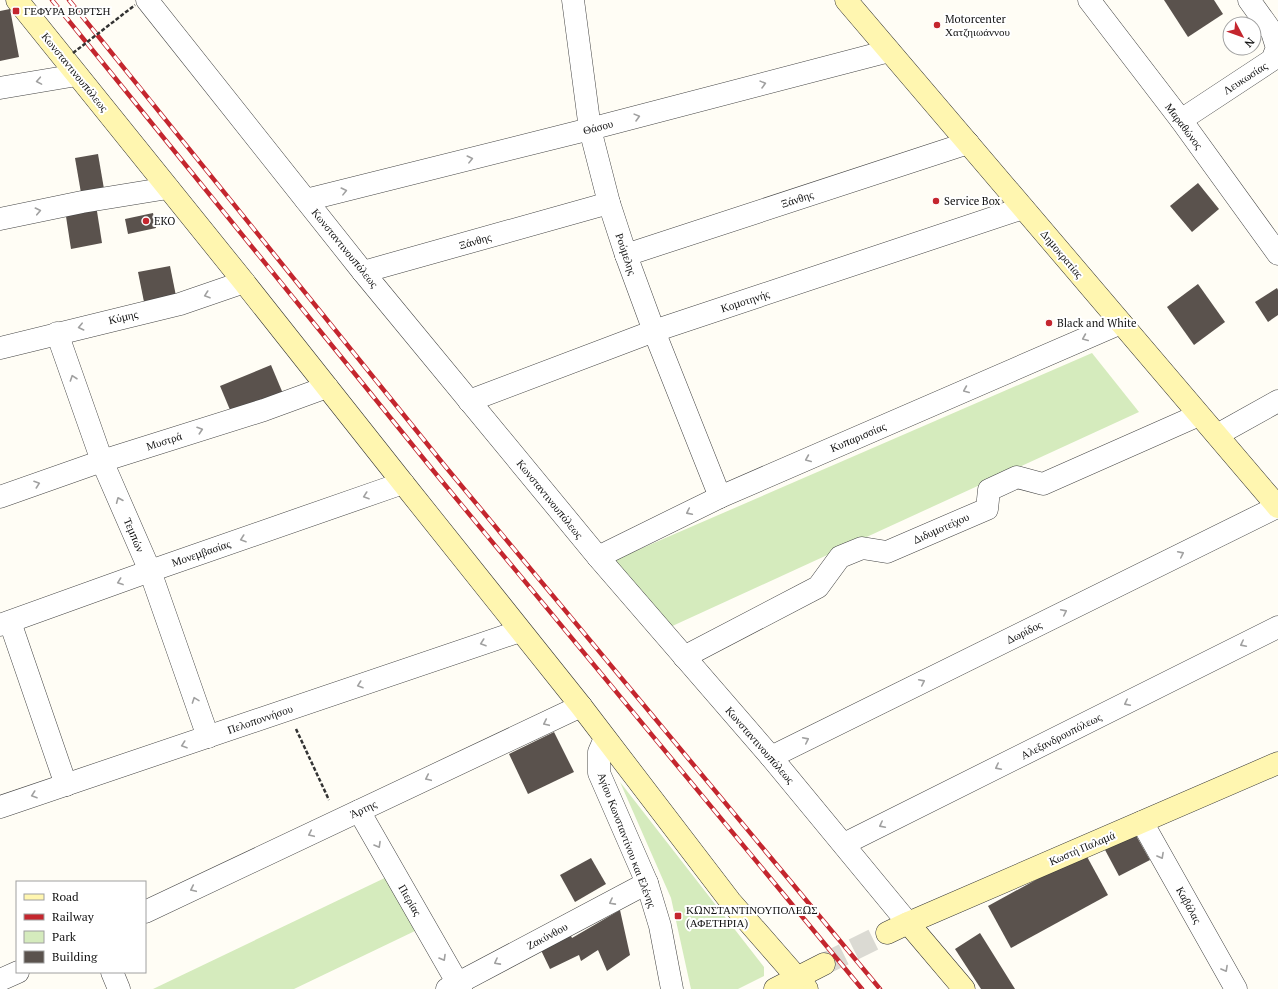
<svg xmlns="http://www.w3.org/2000/svg" width="1278" height="989" viewBox="0 0 1278 989" font-family="'PT Serif',serif">
	<rect width="100%" height="100%" fill="#fffdf5"/>
	<!-- green -->
	<g fill="#d5ebbd">
		<path d="M1092,353l47,59 -471,216 -58,-66z"/>
		<path d="M620,782l144,185v9l-26,13h-47l-20,-91z"/>
		<path d="M391,875l26,55 -123,59h-141z"/>
	</g>
	<!-- building -->
	<g fill="#5a524d">
		<path d="M1164,0h50l9,14 -35,23z"/>
		<path d="M10,9l9,48 -19,4v-50z"/>
		<path d="M98,154l6,35 -23,4 -6,-35z"/>
		<path d="M1198,183l21,26 -27,23 -22,-26z"/>
		<path d="M96,205l6,38 -31,6 -6,-39z"/>
		<path d="M153,213l3,15 -28,6 -3,-15z"/>
		<path d="M170,266l7,35 -32,6 -7,-35z"/>
		<path d="M1198,284l27,38 -31,23 -27,-38z"/>
		<path d="M1277,288l1,2v25l-10,7 -13,-20z"/>
		<path d="M271,365l13,31 -51,21 -13,-31z"/>
		<path d="M554,732l20,40 -46,22 -19,-40z"/>
		<path d="M1134,832l16,28 -31,16 -15,-28z"/>
		<path d="M1085,853l23,42 -97,53 -23,-42z"/>
		<path d="M591,858l15,26 -31,18 -15,-27z"/>
		<path d="M620,910l10,45 -23,16 -9,-21 -17,11 -2,-6 -29,14 -12,-25 30,-14 4,8z"/>
		<path d="M980,933l35,56h-34l-26,-40z"/>
	</g>
	<g fill="none" stroke-linecap="round" stroke-linejoin="round">
		<!-- secondary-tunnel -->
		<path stroke="#dbdad3" stroke-width="22" stroke-dasharray="22 11" stroke-linecap="butt" d="M824,964l63,-31"/>
		<defs>
			<g id="street">
				<path d="M147,0l216,272 235,285 173,200 137,166"/>
				<path d="M573,0l17,129 19,74 17,52 28,76 66,166"/>
				<path d="M1089,0l92,120 97,134"/>
				<path d="M0,88l77,-13"/>
				<path d="M1181,120l91,-60 5,-12 -5,-16 -23,-32"/>
				<path d="M306,200l284,-71 299,-78"/>
				<path d="M0,219l82,-17 86,-14"/>
				<path d="M626,255l342,-112"/>
				<path d="M363,272l246,-69"/>
				<path d="M57,333l45,128 48,110 58,166"/>
				<path d="M0,348l180,-44 64,-22"/>
				<path d="M469,401l185,-70 369,-123"/>
				<path d="M1217,435l61,-34"/>
				<path d="M0,497l102,-36 162,-51 63,-23"/>
				<path d="M598,557l122,-60 401,-174"/>
				<path d="M10,622l56,163"/>
				<path d="M0,625l150,-54 253,-88"/>
				<path d="M684,657l134,-70 22,-30 22,-9 25,4 100,-43 2,-19 28,-13 26,7 156,-69"/>
				<path d="M605,738l-6,14v21l48,110 13,43 12,63"/>
				<path d="M771,757l506,-250"/>
				<path d="M0,807l520,-176"/>
				<path d="M359,811l102,178"/>
				<path d="M1142,822l94,167"/>
				<path d="M844,844l434,-217"/>
				<path d="M145,912l436,-206"/>
				<path d="M112,972l7,17"/>
				<path d="M0,980l18,-8"/>
				<path d="M447,989l200,-106"/>
			</g>
			<g id="secondary">
				<path d="M17,0l227,282 159,201 178,223 149,195 77,88"/>
				<path d="M846,0l432,507"/>
				<path d="M908,923l56,66"/>
				<path d="M887,933l21,-10 370,-160"/>
				<path d="M775,989l49,-25"/>
			</g>
		</defs>
		<!-- street casing -->
		<use href="#street" stroke="#444" stroke-width="23"/>
		<!-- secondary casing -->
		<use href="#secondary" stroke="#333" stroke-width="23"/>
		<!-- path -->
		<path stroke="#333" stroke-width="2.5" stroke-dasharray="4 2" stroke-linecap="butt" d="M296,729l33,71"/>
		<!-- street -->
		<use href="#street" stroke="#fff" stroke-width="22"/>
		<!-- secondary -->
		<use href="#secondary" stroke="#fff6b0" stroke-width="22"/>
		<defs>
			<g id="rail">
				<path d="M52,0l384,474 426,515"/>
				<path d="M69,0l376,466 435,523"/>
			</g>
		</defs>
		<!-- rail casing -->
		<use href="#rail" stroke="#c4262e" stroke-width="4.5"/>
		<!-- rail -->
		<use href="#rail" stroke="#fff" stroke-width="3" stroke-dasharray="9" stroke-linecap="butt"/>
		<!-- path-bridge -->
		<path stroke="#333" stroke-width="2.5" stroke-dasharray="4 2" stroke-linecap="butt" d="M73,53l62,-48"/>
	</g>
	<!-- one-way arrows -->
	<defs><path id="oneway-chevron" d="M-2-3.5L2.5 0L-2 3.5" fill="none" stroke-width="1.6" stroke-linecap="round" stroke-linejoin="round"/></defs>
	<g stroke="#a0a0a0">
		<use href="#oneway-chevron" transform="translate(39 81) rotate(170)"/>
		<use href="#oneway-chevron" transform="translate(763 84) rotate(-15)"/>
		<use href="#oneway-chevron" transform="translate(637 117) rotate(-15)"/>
		<use href="#oneway-chevron" transform="translate(470 159) rotate(-14)"/>
		<use href="#oneway-chevron" transform="translate(344 191) rotate(-14)"/>
		<use href="#oneway-chevron" transform="translate(38 211) rotate(-12)"/>
		<use href="#oneway-chevron" transform="translate(207 295) rotate(161)"/>
		<use href="#oneway-chevron" transform="translate(81 327) rotate(167)"/>
		<use href="#oneway-chevron" transform="translate(1085 338) rotate(157)"/>
		<use href="#oneway-chevron" transform="translate(73 378) rotate(-109)"/>
		<use href="#oneway-chevron" transform="translate(966 390) rotate(157)"/>
		<use href="#oneway-chevron" transform="translate(200 430) rotate(-18)"/>
		<use href="#oneway-chevron" transform="translate(808 459) rotate(157)"/>
		<use href="#oneway-chevron" transform="translate(37 484) rotate(-19)"/>
		<use href="#oneway-chevron" transform="translate(366 496) rotate(161)"/>
		<use href="#oneway-chevron" transform="translate(119 500) rotate(-113)"/>
		<use href="#oneway-chevron" transform="translate(689 512) rotate(154)"/>
		<use href="#oneway-chevron" transform="translate(243 539) rotate(161)"/>
		<use href="#oneway-chevron" transform="translate(1181 554) rotate(-26)"/>
		<use href="#oneway-chevron" transform="translate(120 582) rotate(160)"/>
		<use href="#oneway-chevron" transform="translate(1064 612) rotate(-26)"/>
		<use href="#oneway-chevron" transform="translate(483 643) rotate(161)"/>
		<use href="#oneway-chevron" transform="translate(1243 644) rotate(153)"/>
		<use href="#oneway-chevron" transform="translate(922 682) rotate(-26)"/>
		<use href="#oneway-chevron" transform="translate(360 685) rotate(161)"/>
		<use href="#oneway-chevron" transform="translate(195 700) rotate(-110)"/>
		<use href="#oneway-chevron" transform="translate(1127 703) rotate(153)"/>
		<use href="#oneway-chevron" transform="translate(546 723) rotate(155)"/>
		<use href="#oneway-chevron" transform="translate(806 740) rotate(-26)"/>
		<use href="#oneway-chevron" transform="translate(184 745) rotate(161)"/>
		<use href="#oneway-chevron" transform="translate(998 767) rotate(153)"/>
		<use href="#oneway-chevron" transform="translate(428 778) rotate(155)"/>
		<use href="#oneway-chevron" transform="translate(34 795) rotate(161)"/>
		<use href="#oneway-chevron" transform="translate(882 825) rotate(153)"/>
		<use href="#oneway-chevron" transform="translate(311 834) rotate(155)"/>
		<use href="#oneway-chevron" transform="translate(378 845) rotate(60)"/>
		<use href="#oneway-chevron" transform="translate(1161 856) rotate(61)"/>
		<use href="#oneway-chevron" transform="translate(193 889) rotate(155)"/>
		<use href="#oneway-chevron" transform="translate(612 902) rotate(152)"/>
		<use href="#oneway-chevron" transform="translate(443 958) rotate(60)"/>
		<use href="#oneway-chevron" transform="translate(497 962) rotate(152)"/>
		<use href="#oneway-chevron" transform="translate(1225 969) rotate(61)"/>
	</g>
	<!-- markers -->
	<g fill="#c4262e" stroke="#fff" stroke-width="1.5">
		<rect x="12" y="7" width="8" height="8" rx="2"/>
		<circle cx="937" cy="25" r="4"/>
		<circle cx="936" cy="201" r="4"/>
		<circle cx="146" cy="221" r="4"/>
		<circle cx="1049" cy="323" r="4"/>
		<rect x="674" y="912" width="8" height="8" rx="2"/>
	</g>
	<g text-anchor="middle" stroke-width="4" stroke-linejoin="round" paint-order="stroke">
		<!-- poi labels -->
		<g font-size="11" fill="#111" stroke="#fff" text-anchor="start">
			<text x="24" y="15">ΓΕΦΥΡΑ ΒΟΡΤΣΗ</text>
			<text x="945" y="23">Motorcenter<tspan x="945" dy="13">Χατζηιωάννου</tspan></text>
			<text x="944" y="205">Service Box</text>
			<text x="154" y="225">EKO</text>
			<text x="1057" y="327">Black and White</text>
			<text x="686" y="914">ΚΩΝΣΤΑΝΤΙΝΟΥΠΟΛΕΩΣ<tspan x="686" dy="13">(ΑΦΕΤΗΡΙΑ)</tspan></text>
		</g>
		<!-- street labels -->
		<g font-size="11" fill="#111" stroke="#fff">
			<text transform="translate(75 72) rotate(51)" y="4">Κωνσταντινουπόλεως</text>
			<text transform="translate(1245 78) rotate(-33)" y="4">Λευκωσίας</text>
			<text transform="translate(1184 126) rotate(53)" y="4">Μαραθώνος</text>
			<text transform="translate(598 127) rotate(-15)" y="4">Θάσου</text>
			<text transform="translate(797 199) rotate(-18)" y="4">Ξάνθης</text>
			<text transform="translate(475 241) rotate(-16)" y="4">Ξάνθης</text>
			<text transform="translate(345 248) rotate(51)" y="4">Κωνσταντινουπόλεως</text>
			<text transform="translate(626 254) rotate(71)" y="4">Ρούμελης</text>
			<text transform="translate(1062 254) rotate(50)" y="4">Δημοκρατίας</text>
			<text transform="translate(745 301) rotate(-18)" y="4">Κομοτηνής</text>
			<text transform="translate(123 317) rotate(-13)" y="4">Κύμης</text>
			<text transform="translate(858 437) rotate(-23)" y="4">Κυπαρισσίας</text>
			<text transform="translate(164 441) rotate(-18)" y="4">Μυστρά</text>
			<text transform="translate(550 499) rotate(51)" y="4">Κωνσταντινουπόλεως</text>
			<text transform="translate(941 528) rotate(-24)" y="4">Διδυμοτείχου</text>
			<text transform="translate(134 535) rotate(67)" y="4">Τεμπών</text>
			<text transform="translate(201 553) rotate(-19)" y="4">Μονεμβασίας</text>
			<text transform="translate(1024 632) rotate(-26)" y="4">Δωρίδος</text>
			<text transform="translate(260 719) rotate(-19)" y="4">Πελοποννήσου</text>
			<text transform="translate(1061 736) rotate(-27)" y="4">Αλεξανδρουπόλεως</text>
			<text transform="translate(760 745) rotate(49)" y="4">Κωνσταντινουπόλεως</text>
			<text transform="translate(363 809) rotate(-25)" y="4">Άρτης</text>
			<text transform="translate(627 840) rotate(69)" y="4">Αγίου Κωνσταντίνου και Ελένης</text>
			<text transform="translate(1082 848) rotate(-23)" y="4">Κωστή Παλαμά</text>
			<text transform="translate(410 900) rotate(60)" y="4">Πιερίας</text>
			<text transform="translate(1189 905) rotate(61)" y="4">Καβάλας</text>
			<text transform="translate(547 936) rotate(-28)" y="4">Ζακύνθου</text>
		</g>
	</g>
	<!-- legend -->
	<rect x="16" y="881" width="130" height="92" fill="#ffffff" stroke="#a0a0a0"/>
	<rect x="24" y="894" width="20" height="6" fill="#fff6b0" stroke="#a0a0a0"/>
	<text x="52" y="901" font-size="12" fill="#111111">Road</text>
	<rect x="24" y="914" width="20" height="6" fill="#c4262e" stroke="#a0a0a0"/>
	<text x="52" y="921" font-size="12" fill="#111111">Railway</text>
	<rect x="24" y="931" width="20" height="12" fill="#d5ebbd" stroke="#a0a0a0"/>
	<text x="52" y="941" font-size="12" fill="#111111">Park</text>
	<rect x="24" y="951" width="20" height="12" fill="#5a524d" stroke="#a0a0a0"/>
	<text x="52" y="961" font-size="12" fill="#111111">Building</text>
	<!-- north arrow -->
	<g transform="translate(1242 36) rotate(131)"><circle r="19" fill="#ffffff" stroke="#a0a0a0"/>
	<path d="M0-3L7 15L0 10L-7 15Z" fill="#c4262e"/>
	<text y="-6" font-size="11" font-weight="bold" text-anchor="middle" fill="#111111">N</text>
	</g>
</svg>
